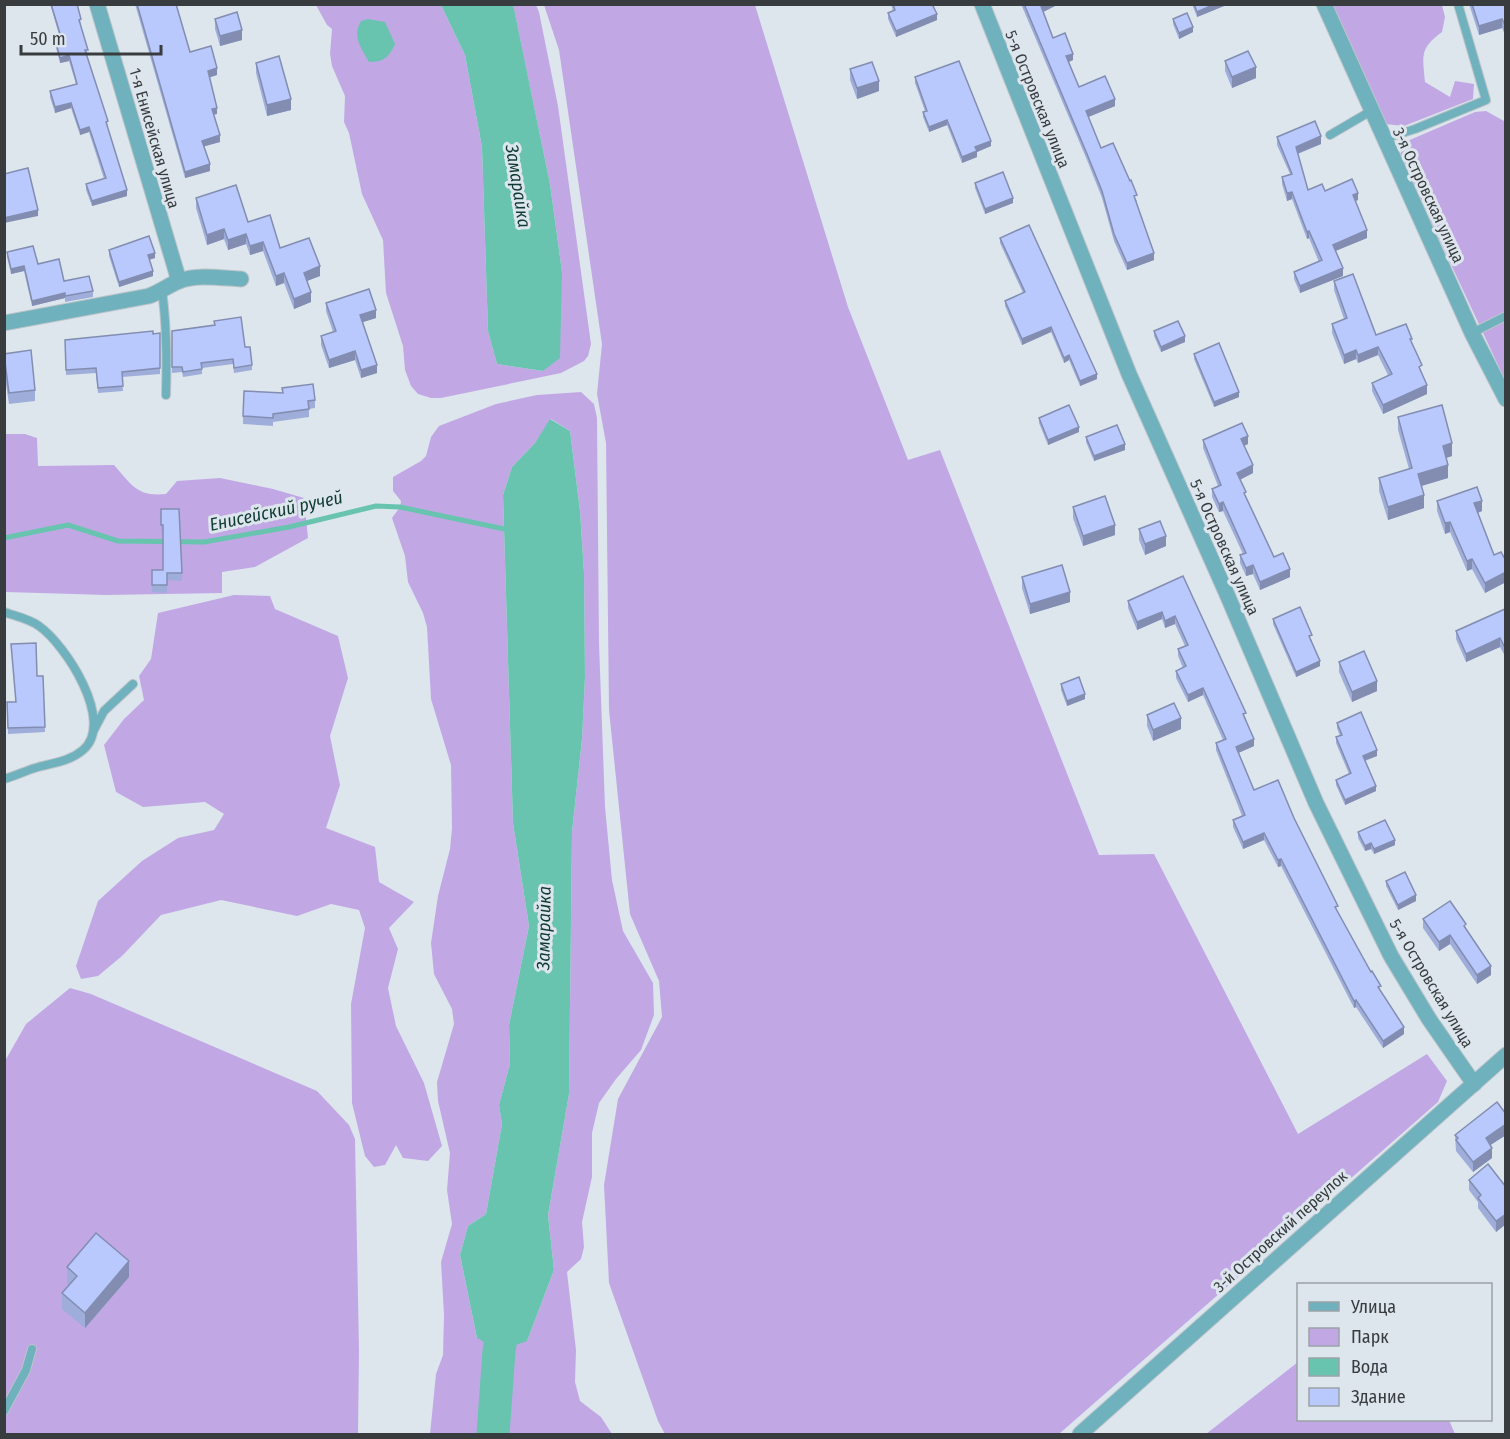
<svg xmlns="http://www.w3.org/2000/svg" width="1510" height="1439" viewBox="0 0 1510 1439" font-family="'Fira Sans Condensed',sans-serif">
	<rect width="100%" height="100%" fill="#dde6ed"/>
	<!-- green -->
	<g fill="#c1a8e5" fill-rule="evenodd">
		<path d="M316,5h125l24,50 17,92 6,184 9,33 46,7 19,-99 -12,-88 -37,-179h23l3,7 19,94 33,238 -3,12 -4,5 -23,12 -120,25h-10l-13,-4 -7,-8 -6,-16 -2,-24 -17,-53 -3,-53 -21,-46 -13,-61 -5,-11 1,-26 -13,-30 -2,-12 2,-25 -5,-4z"/>
		<path d="M544,5h211l93,302 60,153 32,-10 159,405 55,-1 144,280 129,-80 20,27 -9,21 -379,332h-394l-7,-13 -49,-138 -5,-98 14,-86 44,-82 -3,-36 -29,-67 -21,-204 -3,-267 -9,-49 5,-50 -43,-294z"/>
		<path d="M1329,5h113l3,12 -3,15c-23,17 -19,23 -17,50l25,15 5,-16 19,3 -1,15 -69,27 -19,-2z"/>
		<path d="M1486,111l18,10 2,4 -1,255 -105,-225 5,-13 70,-30z"/>
		<path d="M581,392l13,12 3,14 2,225 6,164 7,73 11,51 30,52 1,32 -13,35 -25,29 -17,24 -7,30v44l-10,45 2,25 -3,12 -14,13 9,78 -1,32 5,19 21,16 11,17h-182l6,-60 7,-19 1,-40 -3,-53 11,-38 -5,-34 3,-37 -12,-52 -1,-19 17,-58 -2,-15 -18,-35 -3,-31 7,-47 12,-47 2,-21 -1,-63 -20,-66 -4,-72 -4,-14 -15,-31 -3,-26 -13,-38 8,-11 1,-6 -8,-10v-14l28,-16 5,-5 5,-19 8,-11 57,-22 41,-9zM551,419l19,12 10,80 4,62 1,104 -3,62 -10,93 -3,262 -21,121 6,55 -27,71 -50,-3 -17,-83 8,-29 18,-12 16,-90 -3,-19 11,-41 -1,-39 20,-99 -16,-103 -10,-328 9,-28 23,-24z"/>
		<path d="M5,434h20l12,4 1,28 76,-1c18,20 23,32 52,29l11,-13 43,-3 53,11 31,9 4,40 -53,29 -33,5v21l-115,2 -102,-3z"/>
		<path d="M234,595l36,1 5,13 63,27 10,42 -18,58 10,49 -14,43 49,19 4,35 35,20 -25,26 9,21 -10,39 8,38 28,57 18,63 -14,15 -25,-3 -7,-13 -11,20 -11,2 -9,-11 -13,-53 -1,-99 14,-76 -6,-18 -28,-6 -34,12 -76,-16 -60,15 -39,41 -24,20 -17,3 -5,-13 22,-65 44,-40 36,-23 36,-8 10,-16 -19,-12 -62,5 -27,-15 -12,-47 20,-26 20,-19 -5,-24 12,-17 7,-46z"/>
		<path d="M70,988l21,6 226,97 32,34 6,14 4,212 -1,83h-353v-373l21,-37z"/>
		<path d="M1298,1362v58h151l6,14h-249z"/>
	</g>
	<!-- water -->
	<g fill="#68c4af">
		<path d="M513,4l37,180 12,88 -2,86 -17,13 -46,-7 -9,-33 -6,-184 -17,-92 -24,-50z"/>
		<path d="M368,19l17,3 10,22c-6,13 -11,18 -26,18 -8,-14 -17,-26 -8,-41z"/>
		<path d="M550,419l20,12 10,80 4,62 1,104 -3,62 -10,93 -3,262 -21,121 6,55 -27,71 -28,10 -22,-13 -17,-83 8,-29 18,-12 16,-90 -3,-19 11,-41 -1,-39 20,-99 -16,-103 -10,-328 9,-28 23,-24z"/>
	</g>
	<g fill="none" stroke-linecap="round" stroke-linejoin="round">
		<!-- stream -->
		<path stroke="#68c4af" stroke-width="5" d="M4,538l64,-13 50,16 86,1 85,-15 87,-21 24,1 109,23"/>
		<!-- river -->
		<path stroke="#68c4af" stroke-width="33" d="M493,1434l6,-83 7,-45"/>
		<defs>
			<g id="lane">
				<path d="M1330,135l41,-24"/>
				<path d="M1383,139l32,-10 71,-29 -28,-96"/>
				<path d="M162,291c5,35 5,69 4,104"/>
				<path d="M1472,333l34,-17"/>
				<path d="M4,612c11,4 26,7 35,14 26,18 77,96 44,124 -14,12 -31,13 -48,18 -10,3 -20,8 -31,11"/>
				<path d="M94,730l10,-19 29,-27"/>
				<path d="M4,1411l22,-41 6,-21"/>
			</g>
			<g id="street">
				<path d="M97,4l82,277"/>
				<path d="M982,4l147,370 97,218 90,211 75,153 38,63 45,65"/>
				<path d="M1324,4l148,329 34,66"/>
				<path d="M4,323l145,-27c11,-4 20,-11 30,-15 19,-7 42,-3 62,-2"/>
				<path d="M1080,1434l426,-379"/>
			</g>
		</defs>
		<!-- lane casing -->
		<use href="#lane" stroke="#bcc4ca" stroke-width="10"/>
		<!-- street casing -->
		<use href="#street" stroke="#bcc4ca" stroke-width="17"/>
		<!-- lane -->
		<use href="#lane" stroke="#6fb1bc" stroke-width="8"/>
		<!-- street -->
		<use href="#street" stroke="#6fb1bc" stroke-width="15"/>
	</g>
	<!-- wall -->
	<g fill="#9fadda">
		<path d="M50,4h27l4,21h-1l8,30h-1l21,71 -1,1 20,69 -35,10 -6,-16v-6l18,-5 -15,-47 -9,3 -9,-27 -16,5 -5,-16v-6l26,-7 -7,-23 -9,2 -5,-19v-5l5,-1z"/>
		<path d="M135,4h41l14,48 27,23 -8,2 8,37 -4,1 7,27 -16,4 6,25 -25,7z"/>
		<path d="M891,4h41l5,16 -41,17 -8,-18v-6l5,-2z"/>
		<path d="M1021,4h38l-16,8 10,26 20,22 -4,2 10,25 36,19 -27,11 13,31 36,53 -1,1 18,58 -27,10 -13,-29 -12,-43 -15,-38z"/>
		<path d="M1192,4h32v2l-27,11z"/>
		<path d="M1469,4h37v33l-4,-9 -23,7z"/>
		<path d="M215,19l27,21 -22,6 -5,-17z"/>
		<path d="M1173,19l20,13 -14,7 -6,-15z"/>
		<path d="M1225,61l31,17 -24,10 -7,-17z"/>
		<path d="M256,63l35,47 -24,6 -11,-43z"/>
		<path d="M850,69l29,22 -22,8 -7,-19z"/>
		<path d="M915,77l76,69 -14,6v5l-15,6 -15,-38 -18,7 -6,-15v-5l2,-1 -10,-28z"/>
		<path d="M1277,137l44,7 -23,10 10,36 17,1 33,9 -3,1 12,37 -32,13 8,25 -43,17 -6,-14v-7l25,-10 -10,-24 -2,1 -15,-40 -5,2 -5,-17v-7l8,-3 -13,-29z"/>
		<path d="M975,183l38,20 -28,11 -10,-26z"/>
		<path d="M196,198l52,24 32,26 40,28 -13,5 4,21 -17,7 -10,-26 -8,3 -13,-35 -13,4 -4,-11 -18,6 -4,-11 -17,6 -11,-37z"/>
		<path d="M1000,238l97,141 -17,7 -11,-26 -5,3 -13,-31 -29,13 -17,-39v-5l18,-8 -23,-50z"/>
		<path d="M109,250l46,8 -6,2 4,16 -34,11 -10,-31z"/>
		<path d="M7,252l31,12 26,17 29,10v6l-28,5v-4l-33,8 -8,-35 -13,3 -4,-17z"/>
		<path d="M1334,281l42,54 36,9 10,30 5,20 -44,20 -11,-23v-8l16,-8 -10,-20 -20,8 -2,-4 -12,5 -12,-31v-9l12,-5 -10,-29z"/>
		<path d="M326,303l50,15 -13,4 14,51 -16,5 -6,-18 -26,8 -8,-23v-9l12,-4 -7,-21z"/>
		<path d="M214,321l31,26 7,18v5l-18,3 -1,-9 -31,4v6l-19,3 -1,-5 -10,1v-42l42,-6z"/>
		<path d="M1154,331l31,11 -24,10 -7,-16z"/>
		<path d="M160,333v41l-38,3 1,14 -25,2 -2,-20 -30,2 -1,-35z"/>
		<path d="M4,354l31,36v11l-26,3 -5,-34z"/>
		<path d="M1194,354l45,43 -25,10 -20,-48z"/>
		<path d="M282,388l33,12v8l-6,1v8l-36,5v4l-30,-2v-8l39,-23z"/>
		<path d="M1398,417l54,39 -6,2 2,20 -27,8 3,22 -36,12 -9,-29v-13l30,-9 -11,-39z"/>
		<path d="M1039,418l40,14 -31,13 -9,-22z"/>
		<path d="M1086,437l39,13 -31,11 -8,-19z"/>
		<path d="M1203,440l45,4 -4,2 9,27 -13,7 6,18 28,59 16,20 -30,13 -7,-16 -7,2 -6,-13v-8l3,-1 -20,-43 -4,1 -7,-15v-8l6,-3 -15,-38z"/>
		<path d="M1437,501l45,10 -4,2 16,42 12,6v21l-21,11 -13,-24 -5,2 -17,-39 -5,2 -8,-23z"/>
		<path d="M1073,507l42,28 -32,11 -10,-28z"/>
		<path d="M161,509l21,64v8l-15,-1v13l-15,-1v-22h11v-37h-2z"/>
		<path d="M1139,529l27,17 -21,9 -6,-15z"/>
		<path d="M1183,576l63,143 8,27 -16,7 16,37 40,28 44,94 66,122 -21,14 -27,-41 -2,1 -73,-142 -3,1 -14,-27 -21,9 -10,-22v-7l9,-4 -26,-66v-7l7,-3 -20,-45 -15,7 -12,-24v-7l7,-3 -5,-12v-7l7,-3 -10,-22 -10,4 -3,-9 -25,11 -9,-22v-7z"/>
		<path d="M1022,577l48,25 -40,12 -8,-26z"/>
		<path d="M1506,611v47l-6,-11 -34,15 -10,-23v-8z"/>
		<path d="M1273,619l39,21 -1,1 9,25 -24,11 -23,-53z"/>
		<path d="M11,644l26,32h6l2,56 -37,2 -1,-32h9z"/>
		<path d="M1339,662l38,29 -25,11 -13,-30z"/>
		<path d="M1061,684l24,15 -18,7 -6,-16z"/>
		<path d="M1147,715l34,14 -28,12 -6,-15z"/>
		<path d="M1337,723l40,33 -12,5 11,30 -31,14 -9,-20v-5l13,-6 -13,-31v-6l4,-1 -3,-8z"/>
		<path d="M1358,832l37,13 -21,9 -3,-5 -6,2 -7,-13z"/>
		<path d="M1386,881l30,20 -18,9 -12,-24z"/>
		<path d="M1423,919l43,9 25,47 -14,9 -27,-40 -11,7 -16,-23z"/>
		<path d="M1506,1114v21l-16,10 2,13 -19,14 -17,-21 -1,-16z"/>
		<path d="M1469,1180l37,7v37l-10,8 -18,-24v-6l-9,-12z"/>
		<path d="M67,1267l62,10 -44,51 -23,-19v-16l7,-8 -2,-2z"/>
	</g>
	<!-- shaded-wall -->
	<g fill="#828db1">
		<path d="M1045,4h14l-18,9v-7z"/>
		<path d="M1215,4h9v2l-27,11v-5z"/>
		<path d="M937,14v6l-41,17v-6z"/>
		<path d="M1502,19v9l-23,7v-9z"/>
		<path d="M1193,27v5l-14,7v-6z"/>
		<path d="M242,30v10l-22,6v-10z"/>
		<path d="M1073,54v6l-7,3v-7z"/>
		<path d="M69,55v6l-9,2v-5z"/>
		<path d="M1256,67v11l-24,10v-11z"/>
		<path d="M217,68v7l-9,3v-7z"/>
		<path d="M879,81v10l-22,8v-11z"/>
		<path d="M291,99v11l-24,6v-11z"/>
		<path d="M1115,99v7l-29,12v-7z"/>
		<path d="M71,103v5l-16,5v-6z"/>
		<path d="M217,108v6l-5,1v-6z"/>
		<path d="M947,120v5l-18,7v-5z"/>
		<path d="M89,127v5l-9,3v-5z"/>
		<path d="M220,135v7l-18,5v-6z"/>
		<path d="M1321,136v8l-25,10v-7z"/>
		<path d="M991,141v5l-14,6v5l-15,6v-6l13,-10z"/>
		<path d="M210,164v7l-25,7v-6z"/>
		<path d="M127,190v6l-35,10v-5z"/>
		<path d="M1292,192v7l-5,2v-8z"/>
		<path d="M1358,193v7l-5,2v-7z"/>
		<path d="M1013,198v5l-28,11v-5z"/>
		<path d="M38,210v6l-34,7v-5z"/>
		<path d="M224,229v10l-17,6v-10z"/>
		<path d="M1367,230v8l-34,14v-7z"/>
		<path d="M1309,231v7l-2,1v-7z"/>
		<path d="M246,234v10l-18,6v-10z"/>
		<path d="M263,242v9l-13,4v-9z"/>
		<path d="M155,253v5l-7,2v-5z"/>
		<path d="M1154,253v7l-27,10v-7z"/>
		<path d="M24,266v5l-13,3v-5z"/>
		<path d="M320,266v10l-16,6v-9z"/>
		<path d="M1343,268v8l-43,17v-7z"/>
		<path d="M153,271v5l-34,11v-5z"/>
		<path d="M284,273v10l-8,3v-10z"/>
		<path d="M311,292v10l-17,7v-10z"/>
		<path d="M65,293v5l-33,8v-5z"/>
		<path d="M376,310v8l-16,5v-8z"/>
		<path d="M1051,327v5l-29,13v-6z"/>
		<path d="M1185,336v6l-24,10v-5z"/>
		<path d="M1378,347v8l-20,8v-8z"/>
		<path d="M1356,350v9l-12,5v-9z"/>
		<path d="M355,351v9l-26,8v-8z"/>
		<path d="M1069,355v5l-5,3v-5z"/>
		<path d="M377,365v8l-16,5v-8z"/>
		<path d="M1097,374v5l-17,7v-5z"/>
		<path d="M1427,385v9l-44,20v-9z"/>
		<path d="M1239,392v5l-25,10v-5z"/>
		<path d="M1079,427v5l-31,13v-5z"/>
		<path d="M1248,436v8l-7,3v-8z"/>
		<path d="M1452,443v13l-9,3v-13z"/>
		<path d="M1125,444v6l-31,11v-5z"/>
		<path d="M1253,465v8l-16,8v-8z"/>
		<path d="M1448,465v13l-30,9v-13z"/>
		<path d="M1424,495v13l-36,12v-13z"/>
		<path d="M1482,501v10l-8,3v-11z"/>
		<path d="M1223,502v9l-4,1v-8z"/>
		<path d="M1450,522v10l-5,2v-11z"/>
		<path d="M1115,525v10l-32,11v-10z"/>
		<path d="M1166,536v10l-21,9v-11z"/>
		<path d="M1472,559v10l-5,2v-10z"/>
		<path d="M1253,565v9l-7,2v-8z"/>
		<path d="M1290,569v8l-30,13v-8z"/>
		<path d="M1506,572v10l-21,11v-10z"/>
		<path d="M1070,592v10l-40,12v-10z"/>
		<path d="M1162,612v7l-25,11v-8z"/>
		<path d="M1175,616v8l-10,4v-7z"/>
		<path d="M1500,638v9l-34,15v-8z"/>
		<path d="M1320,661v5l-24,11v-5z"/>
		<path d="M1377,681v10l-25,11v-10z"/>
		<path d="M1203,688v7l-15,7v-7z"/>
		<path d="M1085,694v5l-18,7v-5z"/>
		<path d="M1181,718v11l-28,12v-11z"/>
		<path d="M1254,739v7l-18,8v-7z"/>
		<path d="M1377,750v6l-14,5v-5z"/>
		<path d="M1376,786v5l-31,14v-5z"/>
		<path d="M1264,833v7l-21,9v-7z"/>
		<path d="M1395,840v5l-21,9v-5z"/>
		<path d="M1371,843v6l-6,2v-5z"/>
		<path d="M1281,859v7l-3,1v-7z"/>
		<path d="M1416,895v6l-18,9v-5z"/>
		<path d="M1450,935v9l-11,7v-9z"/>
		<path d="M1491,966v9l-14,9v-9z"/>
		<path d="M1356,1000v7l-2,1v-7z"/>
		<path d="M1404,1027v7l-21,14v-7z"/>
		<path d="M1506,1124v11l-20,13v-10z"/>
		<path d="M1492,1148v10l-19,14v-10z"/>
		<path d="M1506,1214v10l-10,8v-11z"/>
		<path d="M129,1261v16l-44,51v-15z"/>
	</g>
	<!-- building -->
	<g fill="#b9c9fd" stroke="#828db1" stroke-width="1.5">
		<path d="M51,4h26l4,15 -2,1 9,30h-3l23,71 -2,1 21,68 -35,11 -6,-17 20,-6 -17,-51 -9,3 -9,-27 -16,4 -5,-16 27,-7 -8,-29 -9,3 -5,-19 6,-2z"/>
		<path d="M137,4h39l14,48 21,-6 6,22 -9,3 9,37 -5,1 8,26 -18,6 8,23 -25,8z"/>
		<path d="M893,4h39l5,10 -41,17 -8,-18 7,-3z"/>
		<path d="M1024,4h21l-4,2 12,32 12,-5 8,21 -7,2 13,31 26,-11 10,23 -29,12 15,37 12,-5 17,38 1,-1 6,15 -3,1 20,57 -27,10 -13,-29 -12,-43 -15,-37z"/>
		<path d="M1194,4h21l-18,8z"/>
		<path d="M1472,4h34v23l-4,-8 -23,7z"/>
		<path d="M237,12l5,18 -22,6 -5,-17z"/>
		<path d="M1187,13l6,14 -14,6 -6,-14z"/>
		<path d="M1248,51l8,16 -24,10 -7,-16z"/>
		<path d="M279,56l12,43 -24,6 -11,-42z"/>
		<path d="M959,61l32,80 -16,6 2,4 -15,6 -15,-37 -18,7 -6,-15 4,-1 -12,-34z"/>
		<path d="M872,62l7,19 -22,7 -7,-19z"/>
		<path d="M1315,121l6,15 -25,11 12,43 14,-6 3,7 27,-12 6,14 -5,2 14,35 -34,15 10,23 -43,18 -6,-14 28,-12 -13,-29 -2,1 -15,-40 -5,1 -5,-16 10,-3 -15,-37z"/>
		<path d="M28,168l10,42 -34,8v-36h1l-1,-8z"/>
		<path d="M1003,172l10,26 -28,11 -10,-26z"/>
		<path d="M236,185l12,37 22,-7 10,33 29,-10 11,28 -16,7 7,19 -17,7 -10,-26 -8,3 -13,-34 -13,4 -4,-12 -18,6 -4,-11 -17,6 -11,-37z"/>
		<path d="M1029,225l68,149 -17,7 -11,-26 -5,3 -13,-31 -29,12 -17,-38 20,-9 -25,-54z"/>
		<path d="M149,236l6,17 -7,2 5,16 -34,11 -10,-32z"/>
		<path d="M33,246l5,18 21,-5 5,22 25,-5 4,15 -28,5v-3l-33,8 -8,-35 -13,3 -4,-17z"/>
		<path d="M1353,274l23,61 30,-11 6,15h-2l12,26 -3,2 8,18 -44,20 -11,-22 20,-9 -14,-27 -20,8 -2,-5 -12,5 -12,-31 15,-6 -13,-37z"/>
		<path d="M369,289l7,21 -16,5 17,50 -16,5 -6,-19 -26,9 -8,-24 15,-5 -10,-28z"/>
		<path d="M241,317l4,30h5l2,18 -18,3 -1,-9 -32,4 1,6 -19,3 -1,-5h-10v-36l43,-6 -1,-4z"/>
		<path d="M1178,321l7,15 -24,11 -7,-16z"/>
		<path d="M153,331v3l7,-1v35l-38,4 1,14 -25,2 -2,-20 -30,2 -1,-30z"/>
		<path d="M1219,343l20,49 -25,10 -20,-48z"/>
		<path d="M31,350l4,40 -26,3 -5,-39z"/>
		<path d="M313,384l2,16 -7,1 1,8 -36,5v4l-30,-2 1,-25 39,2 -1,-5z"/>
		<path d="M1069,405l10,22 -31,13 -9,-22z"/>
		<path d="M1442,405l10,38 -9,3 5,19 -30,9 6,21 -36,12 -9,-29 33,-10 -14,-51z"/>
		<path d="M1242,423l6,13 -7,3 12,26 -16,8 9,19 -2,1 30,64 9,-4 7,16 -30,13 -7,-17 -7,3 -6,-13 6,-2 -23,-51 -4,2 -7,-15 9,-4 -18,-45z"/>
		<path d="M1117,425l8,19 -31,12 -8,-19z"/>
		<path d="M1477,487l5,14 -8,2 20,52 7,-3 5,9v11l-21,11 -13,-24 -5,2 -17,-39 -5,1 -8,-22z"/>
		<path d="M1105,496l10,29 -32,11 -10,-29z"/>
		<path d="M161,509h18l3,64h-15v12h-15v-15h11v-45h-2z"/>
		<path d="M1160,521l6,15 -21,8 -6,-15z"/>
		<path d="M1062,565l8,27 -40,12 -8,-27z"/>
		<path d="M1183,576l63,137 -3,1 11,25 -18,8 18,43 24,-10 16,38 44,88 -3,1 36,65 1,-1 9,15 -3,1 26,40 -21,14 -27,-41 -2,1 -73,-142 -3,1 -14,-27 -21,9 -10,-22 12,-5 -29,-72 10,-4 -23,-51 -15,7 -12,-24 10,-5 -8,-17 10,-4 -13,-29 -10,5 -3,-9 -25,10 -9,-21z"/>
		<path d="M1300,607l12,28 -3,1 11,25 -24,11 -23,-53z"/>
		<path d="M1505,609l1,41 -6,-12 -34,16 -10,-23z"/>
		<path d="M36,643l1,33h6l2,51 -37,1 -1,-26h9l-5,-58z"/>
		<path d="M1364,651l13,30 -25,11 -13,-30z"/>
		<path d="M1079,677l6,17 -18,7 -6,-17z"/>
		<path d="M1174,703l7,15 -28,12 -6,-15z"/>
		<path d="M1361,712l16,38 -14,6 13,30 -31,14 -9,-20 15,-7 -15,-36 6,-2 -5,-12z"/>
		<path d="M1385,820l10,20 -21,9 -3,-6 -6,3 -7,-14z"/>
		<path d="M1405,872l11,23 -18,10 -12,-24z"/>
		<path d="M1450,901l16,23 -2,2 27,40 -14,9 -27,-40 -11,7 -16,-23z"/>
		<path d="M1497,1102l9,12v10l-20,14 6,10 -19,14 -17,-22 2,-2 -3,-3z"/>
		<path d="M1488,1164l18,23v27l-10,7 -18,-23 3,-3 -12,-15z"/>
		<path d="M96,1233l33,28 -44,52 -23,-20 15,-17 -10,-9z"/>
	</g>
	<g text-anchor="middle" stroke-width="6" stroke-linejoin="round" paint-order="stroke">
		<!-- street labels -->
		<g font-size="16" fill="#383c3f" stroke="#dde6ed">
			<text transform="translate(1038 99) rotate(68)" y="6">5-я Островская улица</text>
			<text transform="translate(155 138) rotate(74)" y="6">1-я Енисейская улица</text>
			<text transform="translate(1429 195) rotate(65)" y="6">3-я Островская улица</text>
			<text transform="translate(1225 547) rotate(66)" y="6">5-я Островская улица</text>
			<text transform="translate(1432 983) rotate(59)" y="6">5-я Островская улица</text>
			<text transform="translate(1280 1231) rotate(-42)" y="6">3-й Островский переулок</text>
		</g>
		<!-- water labels -->
		<g font-size="18" font-style="italic" fill="#0f3a31" stroke="#dde6ed">
			<text transform="translate(518 186) rotate(81)" y="6">Замарайка</text>
			<text transform="translate(276 511) rotate(-12)" y="6">Енисейский ручей</text>
			<text transform="translate(544 928) rotate(-89)" y="6">Замарайка</text>
		</g>
	</g>
	<!-- border -->
	<rect width="1510" height="1439" fill="none" stroke="#383c3f" stroke-width="12"/>
	<!-- legend -->
	<rect x="1297" y="1283" width="195" height="138" fill="#dde6ed" stroke="#9ba2a7" stroke-width="1.5"/>
	<rect x="1309" y="1302" width="30" height="9" fill="#6fb1bc" stroke="#9ba2a7" stroke-width="1.5"/>
	<text x="1351" y="1313" font-size="18" fill="#383c3f">Улица</text>
	<rect x="1309" y="1328" width="30" height="18" fill="#c1a8e5" stroke="#9ba2a7" stroke-width="1.5"/>
	<text x="1351" y="1343" font-size="18" fill="#383c3f">Парк</text>
	<rect x="1309" y="1358" width="30" height="18" fill="#68c4af" stroke="#9ba2a7" stroke-width="1.5"/>
	<text x="1351" y="1373" font-size="18" fill="#383c3f">Вода</text>
	<rect x="1309" y="1388" width="30" height="18" fill="#b9c9fd" stroke="#9ba2a7" stroke-width="1.5"/>
	<text x="1351" y="1403" font-size="18" fill="#383c3f">Здание</text>
	<!-- scale -->
	<path d="M21 45v9h140v-9" fill="none" stroke="#383c3f" stroke-width="3"/>
	<text x="30" y="45" font-size="18" fill="#383c3f" stroke="#dde6ed" stroke-width="4.5" paint-order="stroke">50 m</text>
</svg>
